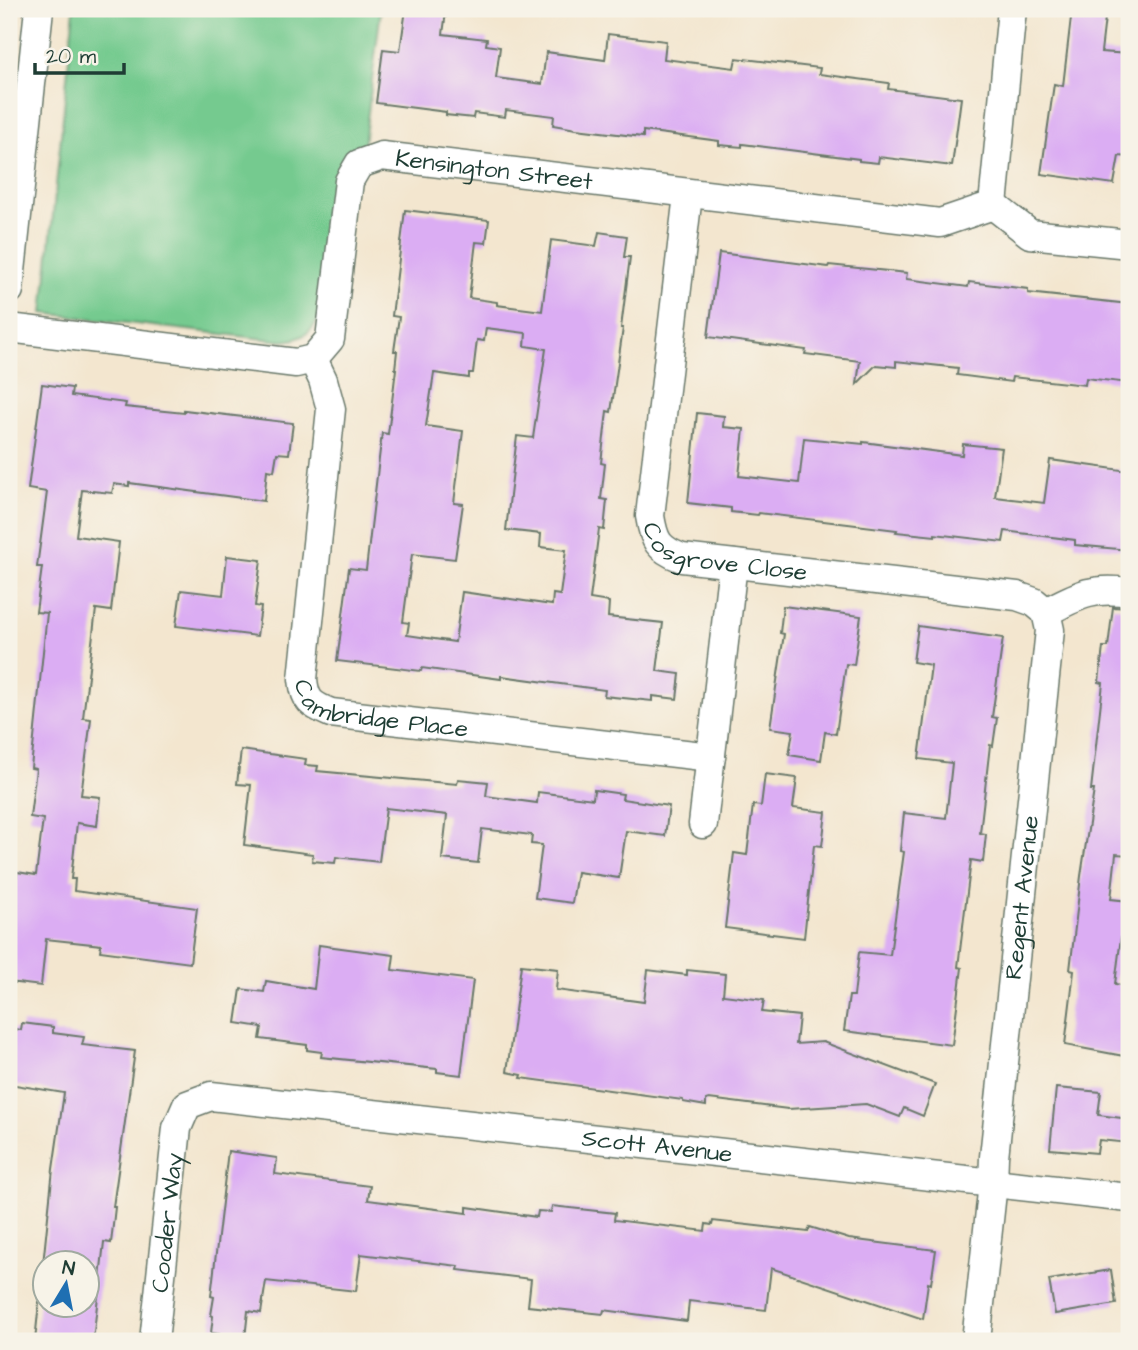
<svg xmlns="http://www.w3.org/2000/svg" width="1138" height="1350" viewBox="0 0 1138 1350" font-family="'Architects Daughter',sans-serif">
	<rect width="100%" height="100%" fill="#f7f3e8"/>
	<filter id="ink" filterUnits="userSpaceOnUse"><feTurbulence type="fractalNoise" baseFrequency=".0143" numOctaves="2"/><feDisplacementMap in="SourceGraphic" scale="14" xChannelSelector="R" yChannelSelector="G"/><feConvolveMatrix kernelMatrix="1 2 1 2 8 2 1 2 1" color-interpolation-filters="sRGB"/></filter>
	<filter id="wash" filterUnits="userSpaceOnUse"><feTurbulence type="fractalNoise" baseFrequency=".00686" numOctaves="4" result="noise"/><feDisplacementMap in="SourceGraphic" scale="28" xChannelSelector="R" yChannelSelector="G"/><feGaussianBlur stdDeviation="1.57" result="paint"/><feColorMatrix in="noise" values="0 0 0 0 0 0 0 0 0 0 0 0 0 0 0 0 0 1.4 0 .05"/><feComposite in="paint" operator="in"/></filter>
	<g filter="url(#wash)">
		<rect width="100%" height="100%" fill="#f3e6cf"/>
		<!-- green -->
		<path fill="#75ca8f" stroke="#4a8462" stroke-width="2" d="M74,9h307l-17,135 -14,9 -11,14 -18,147c-8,18 -19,26 -39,27l-239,-28z"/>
		<g id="blocks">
			<!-- building -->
			<g fill="#dbadf3" fill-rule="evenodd">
				<path d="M406,9l40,3 -3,22 44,5 -1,6 14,2 -4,31 46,6 4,-32 59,8 3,-26 58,7 -2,18 70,9 2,-10 50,6 34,4 -1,6 70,9 -1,6 73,9 -9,68 -73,-9 -1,6 -19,-2v-2l-117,-15v3l-23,-2v-4l-76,-10v6l-67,-8 -23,-4 1,-9 -48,-6 -1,7 -31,-4 -1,5 -27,-3v-3l-70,-9 7,-54 17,2z"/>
				<path d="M1072,9h34l-5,43 28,2v103l-10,-1 -5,28 -73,-10 13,-90 9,2z"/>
				<path d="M405,210l84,10 -3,23 -10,-1 -7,56 28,4v3l45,6 9,-71 45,6 3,-14 28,4 -3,21h6l-9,71h2l-12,84 -4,-1 -6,52 4,1 -4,35 6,1 -3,30 -5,-1 -9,70 19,3 -1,15 55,6 -6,48 23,3 -3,25 -25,-3v5l-48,-5 1,-6 -104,-14v3l-79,-11 -1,3 -84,-10 12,-93 17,2 16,-137 6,1 8,-65h-1l2,-18h-3l5,-34 -7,-1zM486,328l40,5 -1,13 21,3 -13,89 -16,-2 -11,94 35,4 -1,13 26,3 -6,45 -7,-1 -1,11 -90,-13 -7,50 -48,-7 2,-12 -6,-1 9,-68 43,5 8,-55 -9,-1 9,-72 -37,-5 8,-53 35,5v-5h4l4,-33 7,1z"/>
				<path d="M719,253l109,14 1,-2 78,8 -1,6 62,8 1,-5 59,7v4l101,11v79l-43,-5 -1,7 -73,-8 -1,5 -54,-7 1,-7 -62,-7v6l-20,-2 -19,19 3,-23 -55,-7 1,-4 -98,-13z"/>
				<path d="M42,384l30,4 -1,8 55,7 -1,4 59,6v-3l109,13 -4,31 -12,-1 -3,18 -7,-1 -3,31 -135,-18v3l-15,-2 -2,9 -30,-3 -6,46 43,6 -8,69 -15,-2 -13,109 8,1 -10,76 19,2 -3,29 -20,-3 -6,56h4l-1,12 123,17 -7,55 -90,-12 1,-6 -55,-6 -5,47 -32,-4v-105l7,1 1,-6 19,3 7,-56 -13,-2 6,-48 -5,-1 16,-155 -11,-1 6,-45h-5l10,-75 -19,-3z"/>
				<path d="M697,413l27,3 -1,11 21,2 -5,47 60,7 5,-45 59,6v-2l99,13 1,-11 39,4 -7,49 49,6 6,-43 79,11v79l-54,-5v-5l-70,-9 -2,11 -68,-8v2l-39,-4 1,-2 -138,-17 -1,2 -27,-3v-4l-43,-5z"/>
				<path d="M227,556l34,4 -6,46 6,1 -4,29 -81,-10 5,-36 42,5z"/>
				<path d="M783,606l78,10 -7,49 -8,-1 -10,70 -11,-2 -4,28 -32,-5 4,-24 -23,-3 14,-94 -4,-1z"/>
				<path d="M1113,607l16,1v247l-13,-1 -5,45 18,2v38l-8,-2 -6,47 14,2v71l-64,-12 9,-74 -4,-1 11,-94 13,-86h-3l12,-107 -4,-1 4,-35h5z"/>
				<path d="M918,626l85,12 -11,79 5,1 -4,28 -3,-1 -10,88 6,1 -3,28 -12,-2 -13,107 4,1 -10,77 -108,-14 5,-35h5l5,-44 31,3 14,-103 -4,-1 4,-38 42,5 6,-55 -33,-4 12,-94 -18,-3z"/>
				<path d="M241,750l65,9 -1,6 13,1 -1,5 140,13 1,-5 30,3 -2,14 51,7 1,-11 55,7 1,-9 29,4 -1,5 47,7 -4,30 -39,-5 -7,47 -42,-6 -5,31 -37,-5 7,-53 -11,-1 1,-9 -50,-6 -4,34 -36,-4 5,-44 -61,-7 -7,54 -43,-5 -1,6 -23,-2 1,-7 -69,-9 7,-60 -14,-1z"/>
				<path d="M765,774l32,4 -4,30 33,4 -4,34 -8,-1 -10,93 -79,-10 9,-75 13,2 6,-50 8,1z"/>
				<path d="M319,945l75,10 -2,15 81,10 -12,95 -24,-3v-3l-116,-12 1,-5 -15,-2v-5l-47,-6 2,-12 -26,-4 5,-34 23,3 2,-11 48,8z"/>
				<path d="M521,965l37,4 -2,21 88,12 4,-32 39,5v-5l38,4 -2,21 41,5 -2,12 37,4 -3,28 27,-2 112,42 -12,32 -19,-8 -4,9 -34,-13 -78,5 -79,-10 -3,1v6l-23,-4v-2l-162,-22 1,-3 -15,-3z"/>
				<path d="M22,1023l31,4v6l31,4 -2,8 53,6 -22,156h2l-4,36 -7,-1 -11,99h-58l18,-172 11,-76 -55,-9v-56l12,2zM46,1263h42v42h-42z"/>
				<path d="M1056,1088l45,4 -3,23 31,4v24l-30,-3 -2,13 -47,-4z"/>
				<path d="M228,1151l49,7 -2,16 95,12 -2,14 99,13v-6l70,10 1,-6 13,1 1,-6 63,7 -1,7 91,11 1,-7 6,1 1,-4 95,11 2,-5 39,12 87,11 -5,34 -3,-1 -5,36 -152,-51 -5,42 -77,-9 -2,20 -83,-11 -1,4 -75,-8 3,-27 -73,-9 1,-4 -98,-12 -5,37 -90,-10 -5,32 -13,-2 -3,27 -34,-5 2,-17 -2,-1 3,-18 -3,-1z"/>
				<path d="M1111,1270l5,34 -61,10 -6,-34z"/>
			</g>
		</g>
	</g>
	<g filter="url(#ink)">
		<use href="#blocks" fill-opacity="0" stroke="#69786a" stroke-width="2"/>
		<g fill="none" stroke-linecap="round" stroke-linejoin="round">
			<defs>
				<g id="minor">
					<path id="s1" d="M688,195l-38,321c4,25 8,33 32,42l335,38 17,6 12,10"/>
					<path d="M993,205l19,-196"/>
					<path d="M993,205l37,29 99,10"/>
					<path d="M9,290l30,-281"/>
					<path id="s2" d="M9,328l287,35 17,-4 17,-20 19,-158 10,-17 23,-8 558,67 53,-18"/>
					<path id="s3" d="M313,359l10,21 8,29 -28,270c2,22 8,26 28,34l380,44"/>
					<path d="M1046,612c33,-17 45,-25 83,-20"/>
					<path d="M703,824l30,-260"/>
					<path id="s4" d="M154,1341l23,-213 10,-23 24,-9 918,102"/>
					<path id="s5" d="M976,1341l17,-158 1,-26 56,-527 -4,-18"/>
				</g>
			</defs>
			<!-- minor casing -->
			<use href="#minor" stroke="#69786a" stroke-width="31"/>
			<!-- minor -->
			<use href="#minor" stroke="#fff" stroke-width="28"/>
		</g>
	</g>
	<g text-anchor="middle" stroke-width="7" stroke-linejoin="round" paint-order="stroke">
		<!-- street labels -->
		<g font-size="24" fill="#1f3d34" stroke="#f7f3e8">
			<text dy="8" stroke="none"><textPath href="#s2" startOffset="649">Kensington Street</textPath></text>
			<text dy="8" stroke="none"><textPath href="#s1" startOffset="418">Cosgrove Close</textPath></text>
			<text dy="8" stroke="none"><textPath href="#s3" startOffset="418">Cambridge Place</textPath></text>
			<text dy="8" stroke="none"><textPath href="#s5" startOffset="446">Regent Avenue</textPath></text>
			<text dy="8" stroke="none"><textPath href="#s4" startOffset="714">Scott Avenue</textPath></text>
			<text dy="8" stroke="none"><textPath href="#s4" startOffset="119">Cooder Way</textPath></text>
		</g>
	</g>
	<!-- margin -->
	<rect width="1138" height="1350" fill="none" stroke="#f7f3e8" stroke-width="35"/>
	<!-- north arrow -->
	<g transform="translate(66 1284) rotate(10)"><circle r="33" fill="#f7f3e8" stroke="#a1aaa0" stroke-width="2"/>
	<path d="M0-5L12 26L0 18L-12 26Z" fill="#1f6fb2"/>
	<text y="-10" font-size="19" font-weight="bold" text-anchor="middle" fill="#1f3d34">N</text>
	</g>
	<!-- scale -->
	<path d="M35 63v10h89v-10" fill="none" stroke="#1f3d34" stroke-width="3.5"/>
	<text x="46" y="63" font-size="21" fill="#1f3d34" stroke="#f7f3e8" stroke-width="5" paint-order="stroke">20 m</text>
</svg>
